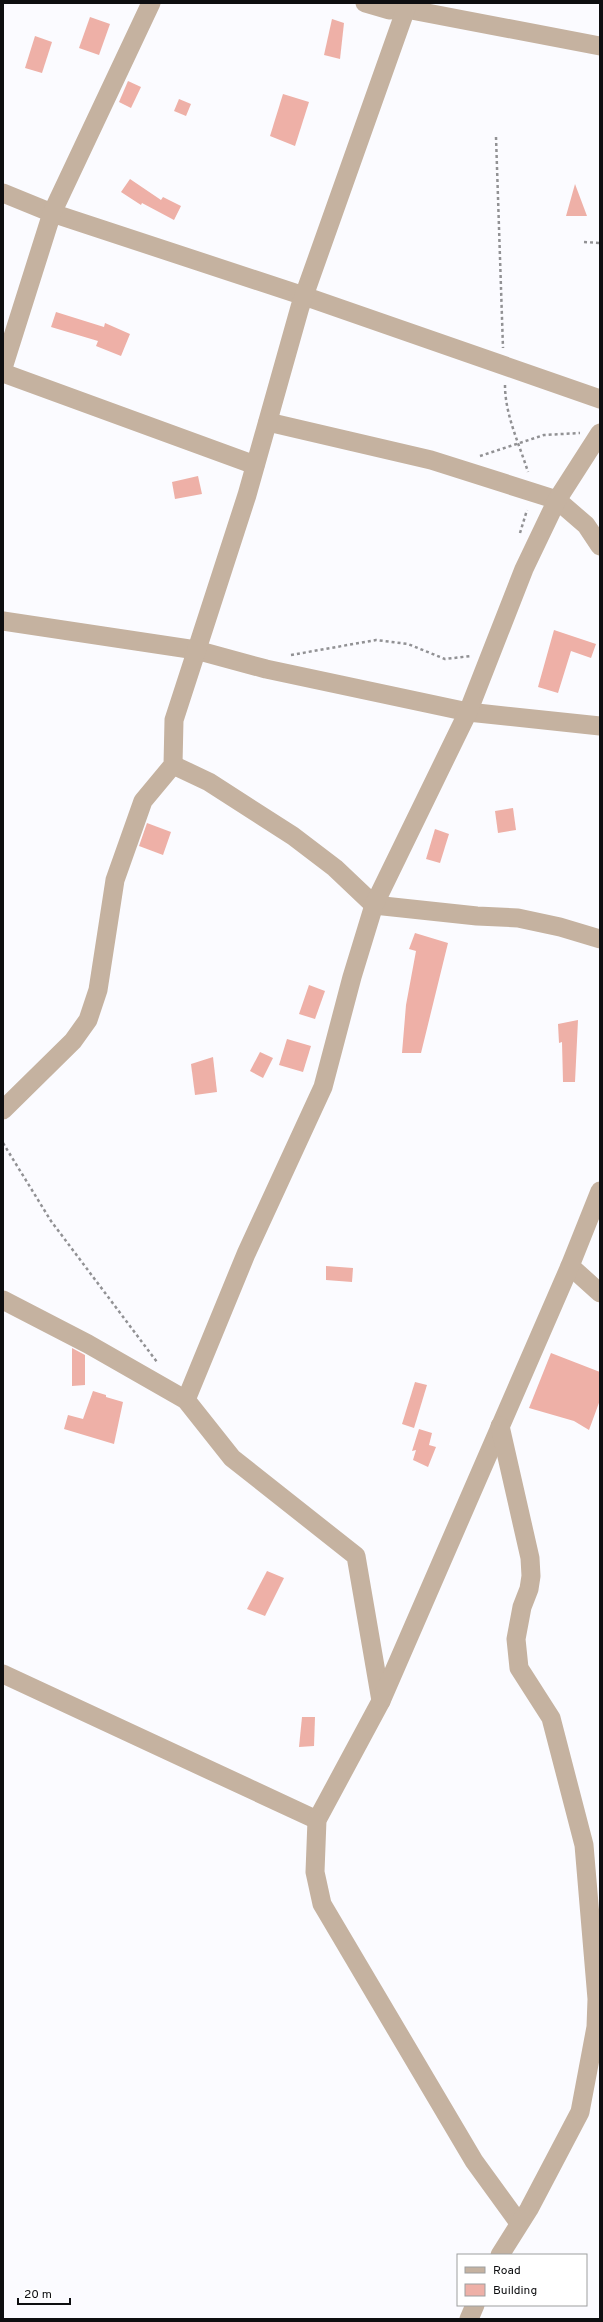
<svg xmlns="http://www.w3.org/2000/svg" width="603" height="2322" viewBox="0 0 603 2322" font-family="Overpass,sans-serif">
	<rect width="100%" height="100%" fill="#fbfbff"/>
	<!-- building -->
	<g fill="#eeb0a7">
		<path d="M90,17l20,7 -11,31 -20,-7z"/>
		<path d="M332,19l12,4 -4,36 -16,-4z"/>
		<path d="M35,36l17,6 -10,31 -17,-5z"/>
		<path d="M128,81l13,6 -10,21 -12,-6z"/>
		<path d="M283,94l26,8 -14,44 -25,-10z"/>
		<path d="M179,99l12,5 -5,12 -12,-5z"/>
		<path d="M130,179l31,21 2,-3 18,9 -7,14 -32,-17 -1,2 -20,-13z"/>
		<path d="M575,184l12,32h-21z"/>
		<path d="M56,312l48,15 1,-4 25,11 -9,22 -25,-10 2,-5 -47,-14z"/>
		<path d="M198,476l4,18 -27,5 -3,-17z"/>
		<path d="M554,630l42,14 -5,14 -20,-7 -13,42 -20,-6z"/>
		<path d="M513,808l3,22 -18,3 -3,-22z"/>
		<path d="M147,823l24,9 -8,23 -24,-9z"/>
		<path d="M435,829l14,5 -9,29 -14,-4z"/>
		<path d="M415,933l33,10 -27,110h-19l4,-48 10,-54 -7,-2z"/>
		<path d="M309,985l16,6 -10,28 -16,-5z"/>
		<path d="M578,1020l-3,62h-12l-1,-40 -3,1 -1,-19z"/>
		<path d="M287,1039l24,7 -8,26 -24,-7z"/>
		<path d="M260,1052l13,6 -10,20 -13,-7z"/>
		<path d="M213,1057l4,35 -22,3 -4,-31z"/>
		<path d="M326,1266l27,2 -1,14 -26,-2z"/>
		<path d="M72,1348l13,7v30l-13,1z"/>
		<path d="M551,1353l49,19v28l-11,30 -15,-9 -45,-13z"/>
		<path d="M415,1382l12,3 -13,43 -12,-4z"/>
		<path d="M93,1391l13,4v2l17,5 -9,42 -50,-15 4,-14 15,4z"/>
		<path d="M419,1429l13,4 -3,12 7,2 -8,20 -15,-7 3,-10 -4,1z"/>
		<path d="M267,1571l17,7 -19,38 -18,-7z"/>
		<path d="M302,1717h13l-1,29 -15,1z"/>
	</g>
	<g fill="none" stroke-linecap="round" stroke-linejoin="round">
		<!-- path -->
		<g stroke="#919194" stroke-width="2.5" stroke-dasharray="3 3" stroke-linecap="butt">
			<path d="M496,137l7,211"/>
			<path d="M584,242l16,1"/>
			<path d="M505,385c0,30 14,58 23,87"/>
			<path d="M480,456l64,-21 36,-2"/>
			<path d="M520,533l7,-23"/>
			<path d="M291,655l85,-15 32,4 37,15 26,-3"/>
			<path d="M3,1143l48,78 106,141"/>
		</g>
		<!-- street -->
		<g stroke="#c5b2a0" stroke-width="19">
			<path d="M365,3l24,7 17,-1 194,37"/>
			<path d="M3,193l49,20 252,83 296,103"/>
			<path d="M3,368l49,-155 99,-210"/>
			<path d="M3,373l252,92"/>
			<path d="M268,422l163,38 126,40 29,25 14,21"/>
			<path d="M3,621l193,29 70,19 202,43 132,14"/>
			<path d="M173,765l36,17 84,54 42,32 39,37 103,11 41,2 42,9 40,12"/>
			<path d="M3,1110l70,-69 15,-21 10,-30 17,-110 28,-79 30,-36 1,-45 73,-225 53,-188 108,-304"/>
			<path d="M570,1266l30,27"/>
			<path d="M3,1300l85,44 98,56 46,58 124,98 25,145"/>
			<path d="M186,1400l60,-146 77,-167 29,-110 22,-72 94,-193 56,-143 33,-69 43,-67"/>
			<path d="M3,1674l314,146"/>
			<path d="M519,2223l-45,-62 -152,-257 -7,-32 2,-52 64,-119 189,-435 30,-75"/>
			<path d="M500,2255l29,-46 51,-97 16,-85 1,-28 -13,-154 -33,-127 -32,-50 -3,-29 6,-32 7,-18 2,-13 -1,-18 -30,-132"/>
			<path d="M469,2319l6,-14"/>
		</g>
	</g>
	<!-- border -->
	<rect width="603" height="2322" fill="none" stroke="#0d0e10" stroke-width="8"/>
	<!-- legend -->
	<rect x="457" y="2254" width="130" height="52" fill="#ffffff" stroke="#9e9f9f"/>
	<rect x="465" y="2267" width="20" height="6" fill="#c5b2a0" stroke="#9e9f9f"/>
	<text x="493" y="2274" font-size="12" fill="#0d0e10">Road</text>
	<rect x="465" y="2284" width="20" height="12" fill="#eeb0a7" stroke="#9e9f9f"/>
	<text x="493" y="2294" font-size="12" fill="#0d0e10">Building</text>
	<!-- scale -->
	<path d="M18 2298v6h52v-6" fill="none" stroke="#0d0e10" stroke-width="2"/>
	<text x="24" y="2298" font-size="12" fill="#0d0e10" stroke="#ffffff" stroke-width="3" paint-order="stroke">20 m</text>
</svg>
